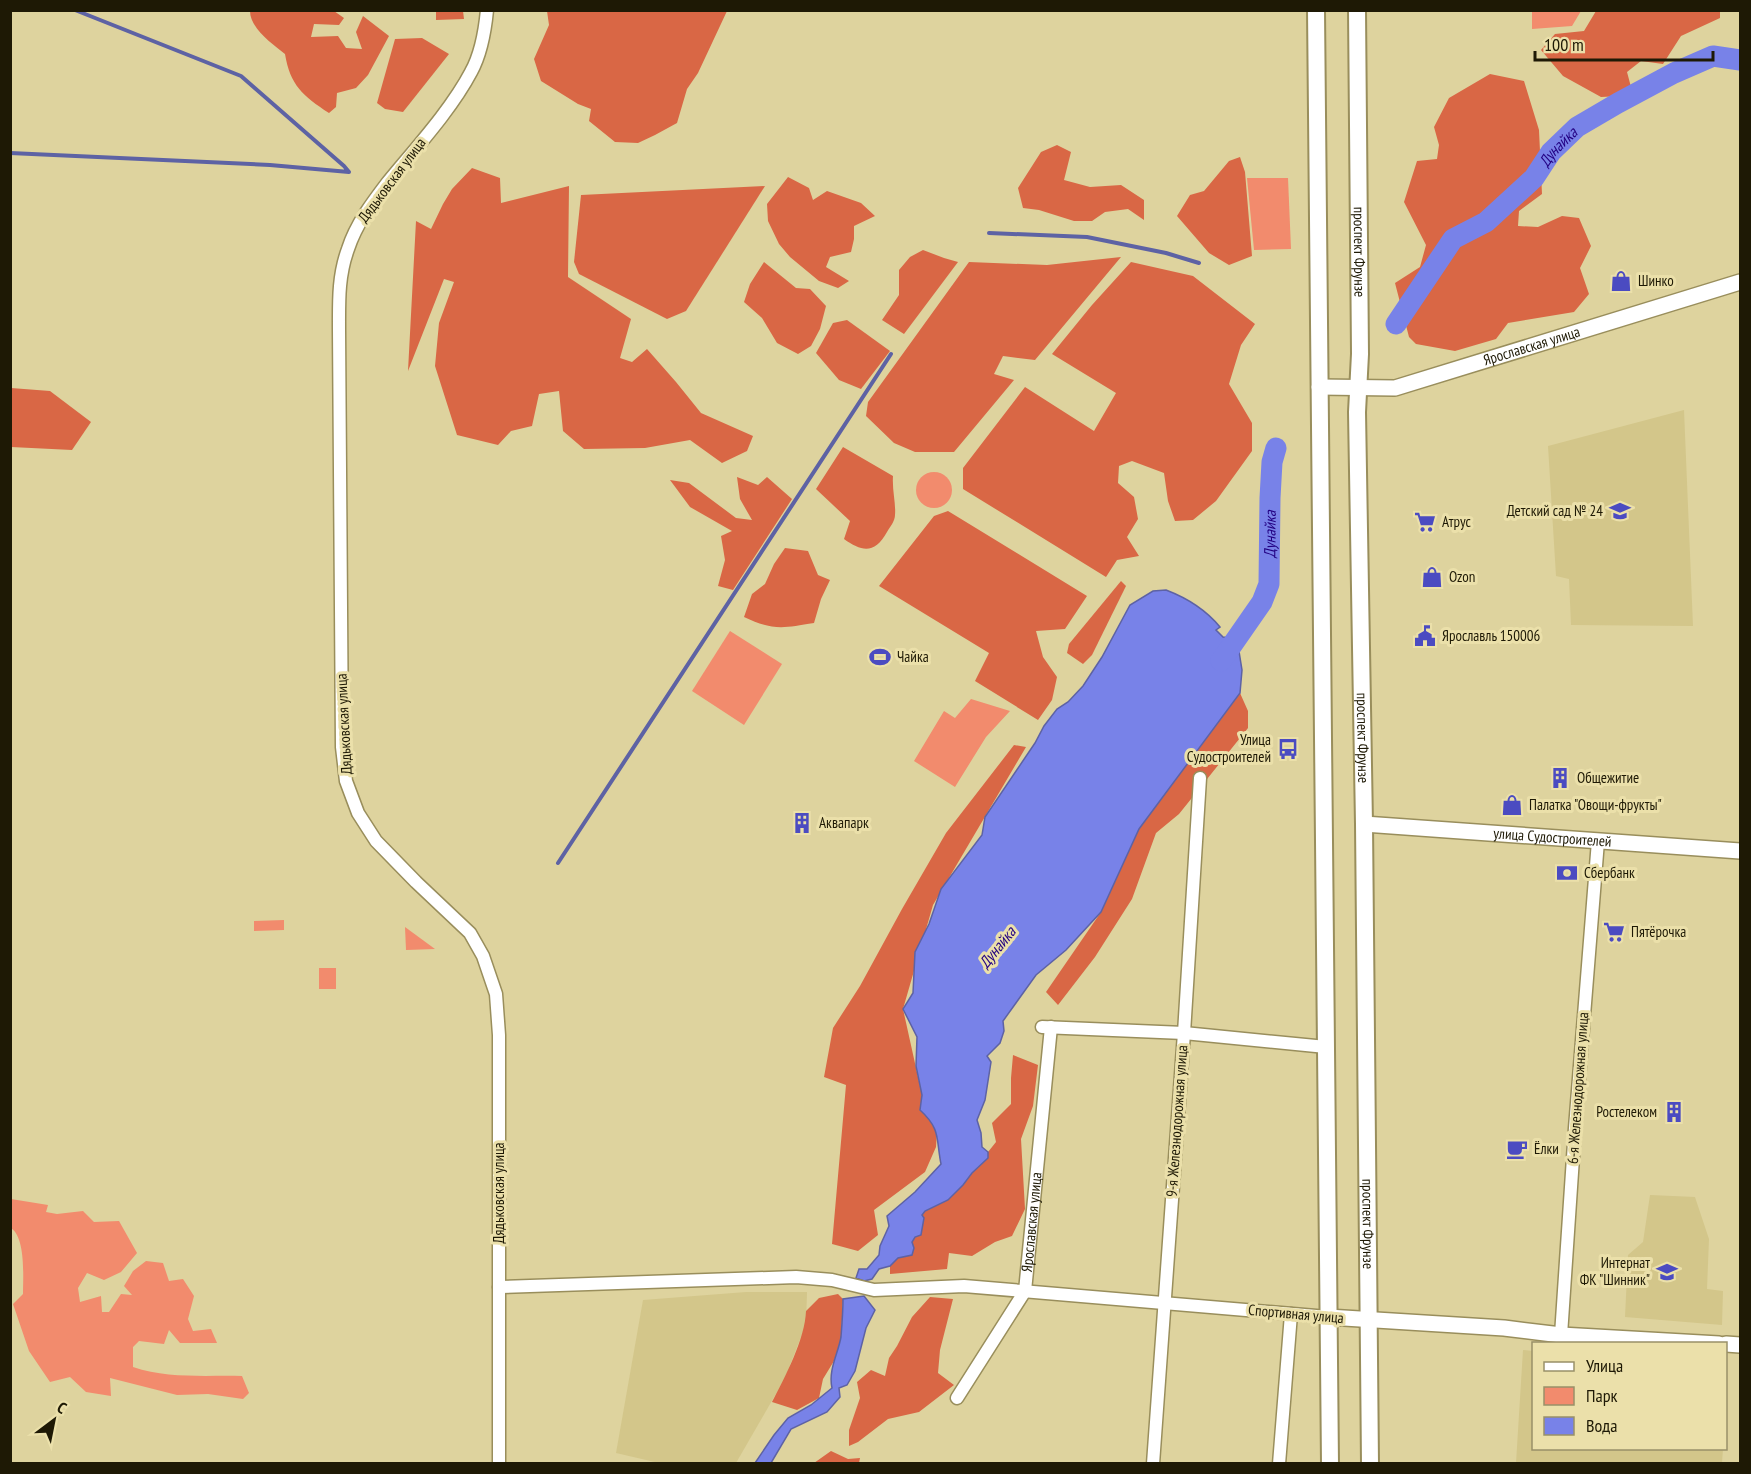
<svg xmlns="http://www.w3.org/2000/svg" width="1751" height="1474" viewBox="0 0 1751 1474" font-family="'PT Sans Narrow',sans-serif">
	<rect width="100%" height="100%" fill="#ded39e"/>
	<!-- built -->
	<g fill="#d3c68a">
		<path d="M1684,410l9,216 -122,-1 -2,-46 -13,-3 -8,-130z"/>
		<path d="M1650,1195l45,2 14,42 -2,50 16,2 -1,34 -97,-8 3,-62 15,-13z"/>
		<path d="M746,1292h61l-1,32 -21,54 -49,85h-77l-43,-10 27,-153z"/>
		<path d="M1523,1350l10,1 1,97 189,1 -1,14h-206z"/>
	</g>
	<!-- green -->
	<g fill="#f28b6d">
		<path d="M1532,11v-1l49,1 -9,15 -40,3z"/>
		<path d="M1247,178h41l3,71 -37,1z"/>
		<circle cx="934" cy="490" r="18"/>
		<path d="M730,631l52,33 -38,61 -52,-34z"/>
		<path d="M971,699l39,12 -24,26 -31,50 -41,-26 30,-50 11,7z"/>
		<path d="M284,920v10l-30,1v-10z"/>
		<path d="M405,927l30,22 -29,1z"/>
		<rect x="319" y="968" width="17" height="21"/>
		<path d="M11,1199l37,6 -2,7 11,2 26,-3 11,11 25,-1 18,32 -16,19 -17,8 -17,-7 -9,15 2,14 21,-6 1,16h7l12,-18 11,1 -8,-9 9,-15 13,-10 17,2 6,18 14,-2 11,17 -6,23 5,12 18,-2 6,14h-37l-11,-13 -5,14 -25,-3 -6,6v20c35,12 73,8 109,9l7,17 -6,6 -35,-5 -31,1 -67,-17 1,18 -25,-4 -16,-15 -20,5 -21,-31 -16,-47 10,-10c0,-16 3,-56 -12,-66z"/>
	</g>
	<!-- forest -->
	<g fill="#d96745">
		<path d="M250,11h84l10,7 -5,7 -25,-1 -3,13 27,-1 8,12 16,1 -6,-17 7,-16 26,20 -21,39 -12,13 -19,5 -1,14 -7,6c-26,-17 -39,-28 -44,-59 -13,-10 -35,-26 -35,-43z"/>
		<path d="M436,11h27l1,8 -28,1z"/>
		<path d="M547,11v-1l180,1 -29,62 -11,16 -10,34 -22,12 -17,8 -23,-1 -26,-21 2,-12 -13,-5 -37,-23 -7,-22 15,-34z"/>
		<path d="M1596,11v-1l124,1v7l-39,18 -18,28 -22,-3 -14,11 4,15 -9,9 -21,1 -38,-21 -22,-26 14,-16 29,-3z"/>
		<path d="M422,38l27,16 -46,58 -18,-3 -8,-6 18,-64z"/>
		<path d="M1490,74l34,7 15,49 3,64 -23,17 -1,15 20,1 24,-11 17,2 12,28 -11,22 9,26 -15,18 -66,11 -12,16 -41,12 -39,-7 -7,-7 -14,-54 25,-16 6,-22 -22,-43 13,-41 20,-2 2,-14 -5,-18 15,-29z"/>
		<path d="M1057,145l14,7 -7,28 26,7 31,-2 23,15v20l-16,-11 -23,3 -13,9h-18l-35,-11 -16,-2 -5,-20 23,-36z"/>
		<path d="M1240,157l5,15 7,84 -23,9 -20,-12 -32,-37 13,-21 14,-4 25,-30z"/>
		<path d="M472,168l28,10 1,25 68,-17 -1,91 63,42 -11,39 12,4 15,-13 29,33 25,31 52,23 -6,15 -25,12 -32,-23 -45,8 -61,1 -21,-18 -4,-40 -20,3 -7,32 -21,5 -13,14 -41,-10 -22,-69 4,-43 15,-41 -10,-3 -36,92 8,-150 15,8 12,-25 9,-15z"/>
		<path d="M788,177l21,11 4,12 14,-9 34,12 14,13 -21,10v13l-3,13 -21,5 -4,10 23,14 -11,7 -19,-7 -29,-24 -11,-13 -11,-23 -1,-17z"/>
		<path d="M765,186l-79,125 -19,8 -88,-45 -5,-12 7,-67z"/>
		<path d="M923,250l21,8 14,4 -54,72 -22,-14 17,-25v-25l11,-13z"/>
		<path d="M1121,257l-86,103 -32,-4 -9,18 20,6 -60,72h-39l-21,-9 -28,-27 2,-14 101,-140 78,3z"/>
		<path d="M764,262l32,26 14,1 16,17 -6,23 -9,17 -13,8 -21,-11 -15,-25 -18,-16 6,-18z"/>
		<path d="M1131,262l62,14 62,48 -14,21 -12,39 23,39v28l-36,50 -23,19 -18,1 -7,-20 -4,-28 -32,-12 -13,5 -1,17 16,14 4,22 -11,18 12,19 -22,4 -11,17 -143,-88v-21l62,-81 69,44 22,-38 -64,-39 40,-49z"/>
		<path d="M847,320l43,31 -29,38 -22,-9 -23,-27 17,-30z"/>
		<path d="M11,388l39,3 41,31 -19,28 -61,-3z"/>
		<path d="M843,447l50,29c-1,14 3,27 2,39 0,6 -5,12 -8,17 -12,22 -25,20 -43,7l6,-18 -34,-32z"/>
		<path d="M737,477l21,8 9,-8 25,22 -59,91 -15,-4 7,-26 -4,-24 11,-5 -42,-24 -20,-27 19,3 47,35 16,2 -12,-21z"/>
		<path d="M948,511l139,85 -22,33 -29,2 7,26 14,20 -5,23 -14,20 -63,-39 14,-28 -110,-67 55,-70z"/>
		<path d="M785,548l23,3 10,24 12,5 -9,19 -7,24c-31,5 -40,8 -70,-6l8,-23 13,-10 9,-20z"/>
		<path d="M1121,581l5,5 -34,69 -9,9 -16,-11 2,-9z"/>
		<path d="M1240,693l8,18v17l-69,86 -23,19 -24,66 -37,58 -37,48 -12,-13 55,-80 38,-83z"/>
		<path d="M1014,745l12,2 -93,158 -30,104 19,86 -2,15 7,6 10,16 -1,15 -11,25 -51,38 4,25 -20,16 -26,-7 14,-159 -22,-8 9,-49 27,-42 42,-77 44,-76z"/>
		<path d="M1013,1055l25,10 -5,41 -12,33 4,70 -13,27 -17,6 -23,14 -23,-3 -2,16 -57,5v-8l25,-29 6,-3 3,-16 -2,-3 3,-4 23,-11 15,-15 9,-12 16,-15v-6l8,-10 -4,-19 19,-19v-26z"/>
		<path d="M838,1294l5,5 -2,40 -7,22 -11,18 -4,19 -22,12 -25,-8c13,-25 33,-63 34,-91l13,-13z"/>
		<path d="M930,1297l23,2 -13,51 -2,23 16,12 -35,27 -31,7 -30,23 -9,4v-16l11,-32 -3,-16 14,-12 14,6 4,-18 8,-12 15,-29z"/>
		<path d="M831,1451l17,8 12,-1 -1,5h-45z"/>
	</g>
	<!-- water -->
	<g fill="#7882e8" stroke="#5d62a4" stroke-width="1.5">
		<path d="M1166,590c21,8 40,20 54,37l-4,3 7,7 14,2 5,31 -2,23 -101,136 -38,83 -35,38 -30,25 -33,46 1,10 -4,12 -13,13 4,6 -6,38 -8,20 4,13 1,14 6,5v6l-16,15 -9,12 -15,15 -23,11 -3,4 2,3 -3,17 -6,2 -3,5 2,6 -2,7 -14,3 -8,8 -11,3 -7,10 -8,2 -8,-3 3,-9h8l12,-14 1,-9 9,-20 -2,-10 28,-24 26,-28c-5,-25 0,-35 -21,-54l2,-15 -6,-29 1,-29 -14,-28 10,-16 2,-41 14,-28 12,-35 41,-54 3,-18 50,-74 9,-17 13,-17 11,-7 15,-16 19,-29 28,-52 23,-14z"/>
		<path d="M864,1296l11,14 -9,18 -11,43 -8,14 -8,3 1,9 -13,15 -36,17 -20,34h-16l19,-28 14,-17 23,-13 21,-17c-4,-18 6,-34 9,-51 1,-13 2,-26 2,-38z"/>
	</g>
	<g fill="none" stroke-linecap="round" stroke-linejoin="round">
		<!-- stream -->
		<g stroke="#5d62a4" stroke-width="4">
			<path d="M10,153l260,12 79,7 -5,-6 -103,-90 -166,-66"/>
			<path d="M989,233l98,4 79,16 33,10"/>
			<path d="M558,863l333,-509"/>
		</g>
		<!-- river -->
		<g stroke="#7882e8" stroke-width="21">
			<path id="s1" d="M1396,324l57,-85 33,-17 48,-44 17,-26 26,-25 41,-24 56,-30 39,-17 27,4"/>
			<path id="s2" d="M1221,661l41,-59 7,-18 1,-86 2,-36 4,-14"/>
		</g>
		<defs>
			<g id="minor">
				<path d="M487,10c-2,21 -6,44 -16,62 -20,38 -56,77 -83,110 -16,21 -32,42 -40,67 -10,27 -9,53 -9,81l3,417 4,34 12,32 18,28 40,41 54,51 13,23 13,38 3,41v429"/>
				<path d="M1042,1027l142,6 142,14"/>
				<path d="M499,1287l297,-10 36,3 42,10 90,-4 364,31"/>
				<path d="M1561,1335l14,-207 23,-287"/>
				<path id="s3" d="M957,1398l68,-107 26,-264"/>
				<path d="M1153,1464l31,-431 16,-255"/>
				<path d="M1279,1464l12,-150"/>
			</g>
			<g id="tertiary">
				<path id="s4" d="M1319,387l76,1 345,-106"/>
				<path id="s5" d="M1364,824l376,27"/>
				<path d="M1328,1317l176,11 57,7 158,9"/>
				<path d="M1726,1344l14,1"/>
			</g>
			<g id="secondary">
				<path d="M1316,10l14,1454"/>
				<path id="s6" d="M1357,10l3,344 -3,58 7,412 6,640"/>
			</g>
		</defs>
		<!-- minor casing -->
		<use href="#minor" stroke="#998e5c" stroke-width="15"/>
		<!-- tertiary casing -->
		<use href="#tertiary" stroke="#998e5c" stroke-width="18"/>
		<!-- secondary casing -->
		<use href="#secondary" stroke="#998e5c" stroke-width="20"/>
		<!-- minor -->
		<use href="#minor" stroke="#fff" stroke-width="12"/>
		<!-- tertiary -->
		<use href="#tertiary" stroke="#fff" stroke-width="15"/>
		<!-- secondary -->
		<use href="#secondary" stroke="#fff" stroke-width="16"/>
	</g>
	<!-- icons -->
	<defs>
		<symbol id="shop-bare" viewBox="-9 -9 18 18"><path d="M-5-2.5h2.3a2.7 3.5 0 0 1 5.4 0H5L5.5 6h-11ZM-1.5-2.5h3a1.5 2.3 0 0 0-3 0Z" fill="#4b4bc1" stroke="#ebe0aa" stroke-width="2.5" paint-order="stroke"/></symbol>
		<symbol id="school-bare" viewBox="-9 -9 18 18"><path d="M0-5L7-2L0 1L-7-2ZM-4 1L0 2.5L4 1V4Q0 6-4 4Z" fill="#4b4bc1" stroke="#ebe0aa" stroke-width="2.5" paint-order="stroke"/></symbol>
		<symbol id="supermarket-bare" viewBox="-9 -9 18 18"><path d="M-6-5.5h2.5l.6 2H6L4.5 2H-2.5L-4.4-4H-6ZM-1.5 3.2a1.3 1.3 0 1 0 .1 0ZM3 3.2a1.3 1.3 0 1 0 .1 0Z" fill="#4b4bc1" stroke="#ebe0aa" stroke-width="2.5" paint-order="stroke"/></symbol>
		<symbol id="civic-bare" viewBox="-9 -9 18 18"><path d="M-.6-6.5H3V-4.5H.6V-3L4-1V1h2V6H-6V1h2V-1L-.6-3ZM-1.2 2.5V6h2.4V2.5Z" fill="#4b4bc1" stroke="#ebe0aa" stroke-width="2.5" paint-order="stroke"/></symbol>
		<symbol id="stadium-bare" viewBox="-9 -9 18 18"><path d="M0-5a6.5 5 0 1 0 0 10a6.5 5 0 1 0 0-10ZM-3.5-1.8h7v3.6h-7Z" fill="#4b4bc1" stroke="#ebe0aa" stroke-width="2.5" paint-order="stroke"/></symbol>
		<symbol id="bus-bare" viewBox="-9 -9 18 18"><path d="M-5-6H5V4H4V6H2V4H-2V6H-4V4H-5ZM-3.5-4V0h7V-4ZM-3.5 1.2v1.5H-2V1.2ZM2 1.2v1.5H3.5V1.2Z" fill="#4b4bc1" stroke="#ebe0aa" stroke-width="2.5" paint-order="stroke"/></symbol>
		<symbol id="building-bare" viewBox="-9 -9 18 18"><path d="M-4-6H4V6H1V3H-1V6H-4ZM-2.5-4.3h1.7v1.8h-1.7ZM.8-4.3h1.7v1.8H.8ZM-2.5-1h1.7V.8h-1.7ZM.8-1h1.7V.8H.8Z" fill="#4b4bc1" stroke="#ebe0aa" stroke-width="2.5" paint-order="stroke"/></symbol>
		<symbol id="bank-bare" viewBox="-9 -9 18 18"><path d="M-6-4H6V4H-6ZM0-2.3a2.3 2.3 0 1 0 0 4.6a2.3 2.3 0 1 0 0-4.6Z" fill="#4b4bc1" stroke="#ebe0aa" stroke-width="2.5" paint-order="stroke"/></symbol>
		<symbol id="cafe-bare" viewBox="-9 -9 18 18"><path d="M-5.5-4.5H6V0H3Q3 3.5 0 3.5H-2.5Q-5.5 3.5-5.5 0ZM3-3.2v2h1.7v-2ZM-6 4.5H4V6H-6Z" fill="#4b4bc1" stroke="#ebe0aa" stroke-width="2.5" paint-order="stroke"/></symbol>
	</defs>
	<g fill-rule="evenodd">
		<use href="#shop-bare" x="1606" y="266" width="30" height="30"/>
		<use href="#school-bare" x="1605" y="496" width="30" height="30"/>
		<use href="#supermarket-bare" x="1410" y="507" width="30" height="30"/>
		<use href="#shop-bare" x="1417" y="562" width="30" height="30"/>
		<use href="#civic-bare" x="1410" y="621" width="30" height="30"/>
		<use href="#stadium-bare" x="865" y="642" width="30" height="30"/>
		<use href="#bus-bare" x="1273" y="734" width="30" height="30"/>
		<use href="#building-bare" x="1545" y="763" width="30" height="30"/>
		<use href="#shop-bare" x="1497" y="790" width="30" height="30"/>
		<use href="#building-bare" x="787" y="808" width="30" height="30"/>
		<use href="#bank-bare" x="1552" y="858" width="30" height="30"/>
		<use href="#supermarket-bare" x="1599" y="917" width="30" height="30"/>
		<use href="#building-bare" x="1659" y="1097" width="30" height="30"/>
		<use href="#cafe-bare" x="1502" y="1134" width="30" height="30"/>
		<use href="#school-bare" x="1652" y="1257" width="30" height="30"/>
	</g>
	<g text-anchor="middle" stroke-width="6" stroke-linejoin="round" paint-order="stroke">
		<!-- street labels -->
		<g font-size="15" fill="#1e1905" stroke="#ebe0aa">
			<text transform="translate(392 180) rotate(-53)" y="5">Дядьковская улица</text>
			<text dy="5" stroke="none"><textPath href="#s6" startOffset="242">проспект Фрунзе</textPath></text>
			<text dy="5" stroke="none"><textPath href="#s4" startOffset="219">Ярославская улица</textPath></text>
			<text transform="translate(344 724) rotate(-93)" y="5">Дядьковская улица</text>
			<text dy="5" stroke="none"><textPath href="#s6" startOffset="728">проспект Фрунзе</textPath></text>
			<text dy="5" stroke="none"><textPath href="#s5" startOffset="189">улица Судостроителей</textPath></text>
			<text transform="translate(1578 1088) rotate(-86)" y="5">6-я Железнодорожная улица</text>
			<text transform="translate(1177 1121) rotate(-86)" y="5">9-я Железнодорожная улица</text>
			<text transform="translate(499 1193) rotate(-90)" y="5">Дядьковская улица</text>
			<text dy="5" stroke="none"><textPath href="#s3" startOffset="196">Ярославская улица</textPath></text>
			<text dy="5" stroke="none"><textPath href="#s6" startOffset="1214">проспект Фрунзе</textPath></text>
			<text transform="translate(1296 1314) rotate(5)" y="5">Спортивная улица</text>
		</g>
		<!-- poi labels -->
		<g font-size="15" fill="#1e1905" stroke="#ebe0aa" text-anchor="start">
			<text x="1638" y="286">Шинко</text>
			<text x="1603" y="516" text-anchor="end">Детский сад № 24</text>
			<text x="1442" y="527">Атрус</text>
			<text x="1449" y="582">Ozon</text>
			<text x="1442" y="641">Ярославль 150006</text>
			<text x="897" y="662">Чайка</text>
			<text x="1271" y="745" text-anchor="end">Улица<tspan x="1271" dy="17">Судостроителей</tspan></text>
			<text x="1577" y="783">Общежитие</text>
			<text x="1529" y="810">Палатка "Овощи-фрукты"</text>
			<text x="819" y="828">Аквапарк</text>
			<text x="1584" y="878">Сбербанк</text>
			<text x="1631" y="937">Пятёрочка</text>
			<text x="1657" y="1117" text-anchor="end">Ростелеком</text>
			<text x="1534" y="1154">Ёлки</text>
			<text x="1650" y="1268" text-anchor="end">Интернат<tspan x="1650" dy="17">ФК "Шинник"</tspan></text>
		</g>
		<!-- water labels -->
		<g font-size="16" font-style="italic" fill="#220082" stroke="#ebe0aa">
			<text dy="6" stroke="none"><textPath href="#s1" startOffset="244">Дунайка</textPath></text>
			<text dy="6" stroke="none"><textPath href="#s2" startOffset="141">Дунайка</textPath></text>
			<text transform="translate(997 947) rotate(-51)" y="6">Дунайка</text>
		</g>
	</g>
	<!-- border -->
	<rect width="1751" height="1474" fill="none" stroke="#1e1905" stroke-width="24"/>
	<!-- legend -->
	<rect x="1532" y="1342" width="195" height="108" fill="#ebe0aa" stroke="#999068" stroke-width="1.5"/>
	<rect x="1544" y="1362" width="30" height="9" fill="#ffffff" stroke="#999068" stroke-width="1.5"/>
	<text x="1586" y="1372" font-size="18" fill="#1e1905">Улица</text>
	<rect x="1544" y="1387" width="30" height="18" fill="#f28b6d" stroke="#999068" stroke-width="1.5"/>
	<text x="1586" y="1402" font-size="18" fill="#1e1905">Парк</text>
	<rect x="1544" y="1417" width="30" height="18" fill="#7882e8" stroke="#999068" stroke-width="1.5"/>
	<text x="1586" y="1432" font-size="18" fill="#1e1905">Вода</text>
	<!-- north arrow -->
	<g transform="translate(54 1420) rotate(32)" stroke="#ebe0aa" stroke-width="4.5" paint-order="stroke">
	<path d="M0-4.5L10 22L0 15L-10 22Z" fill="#1e1905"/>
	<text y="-9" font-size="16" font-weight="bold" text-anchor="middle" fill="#1e1905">С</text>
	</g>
	<!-- scale -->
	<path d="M1535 51v9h178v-9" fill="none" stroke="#1e1905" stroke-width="3"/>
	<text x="1544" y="51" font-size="18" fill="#1e1905" stroke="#ebe0aa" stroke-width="4.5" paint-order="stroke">100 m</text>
</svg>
